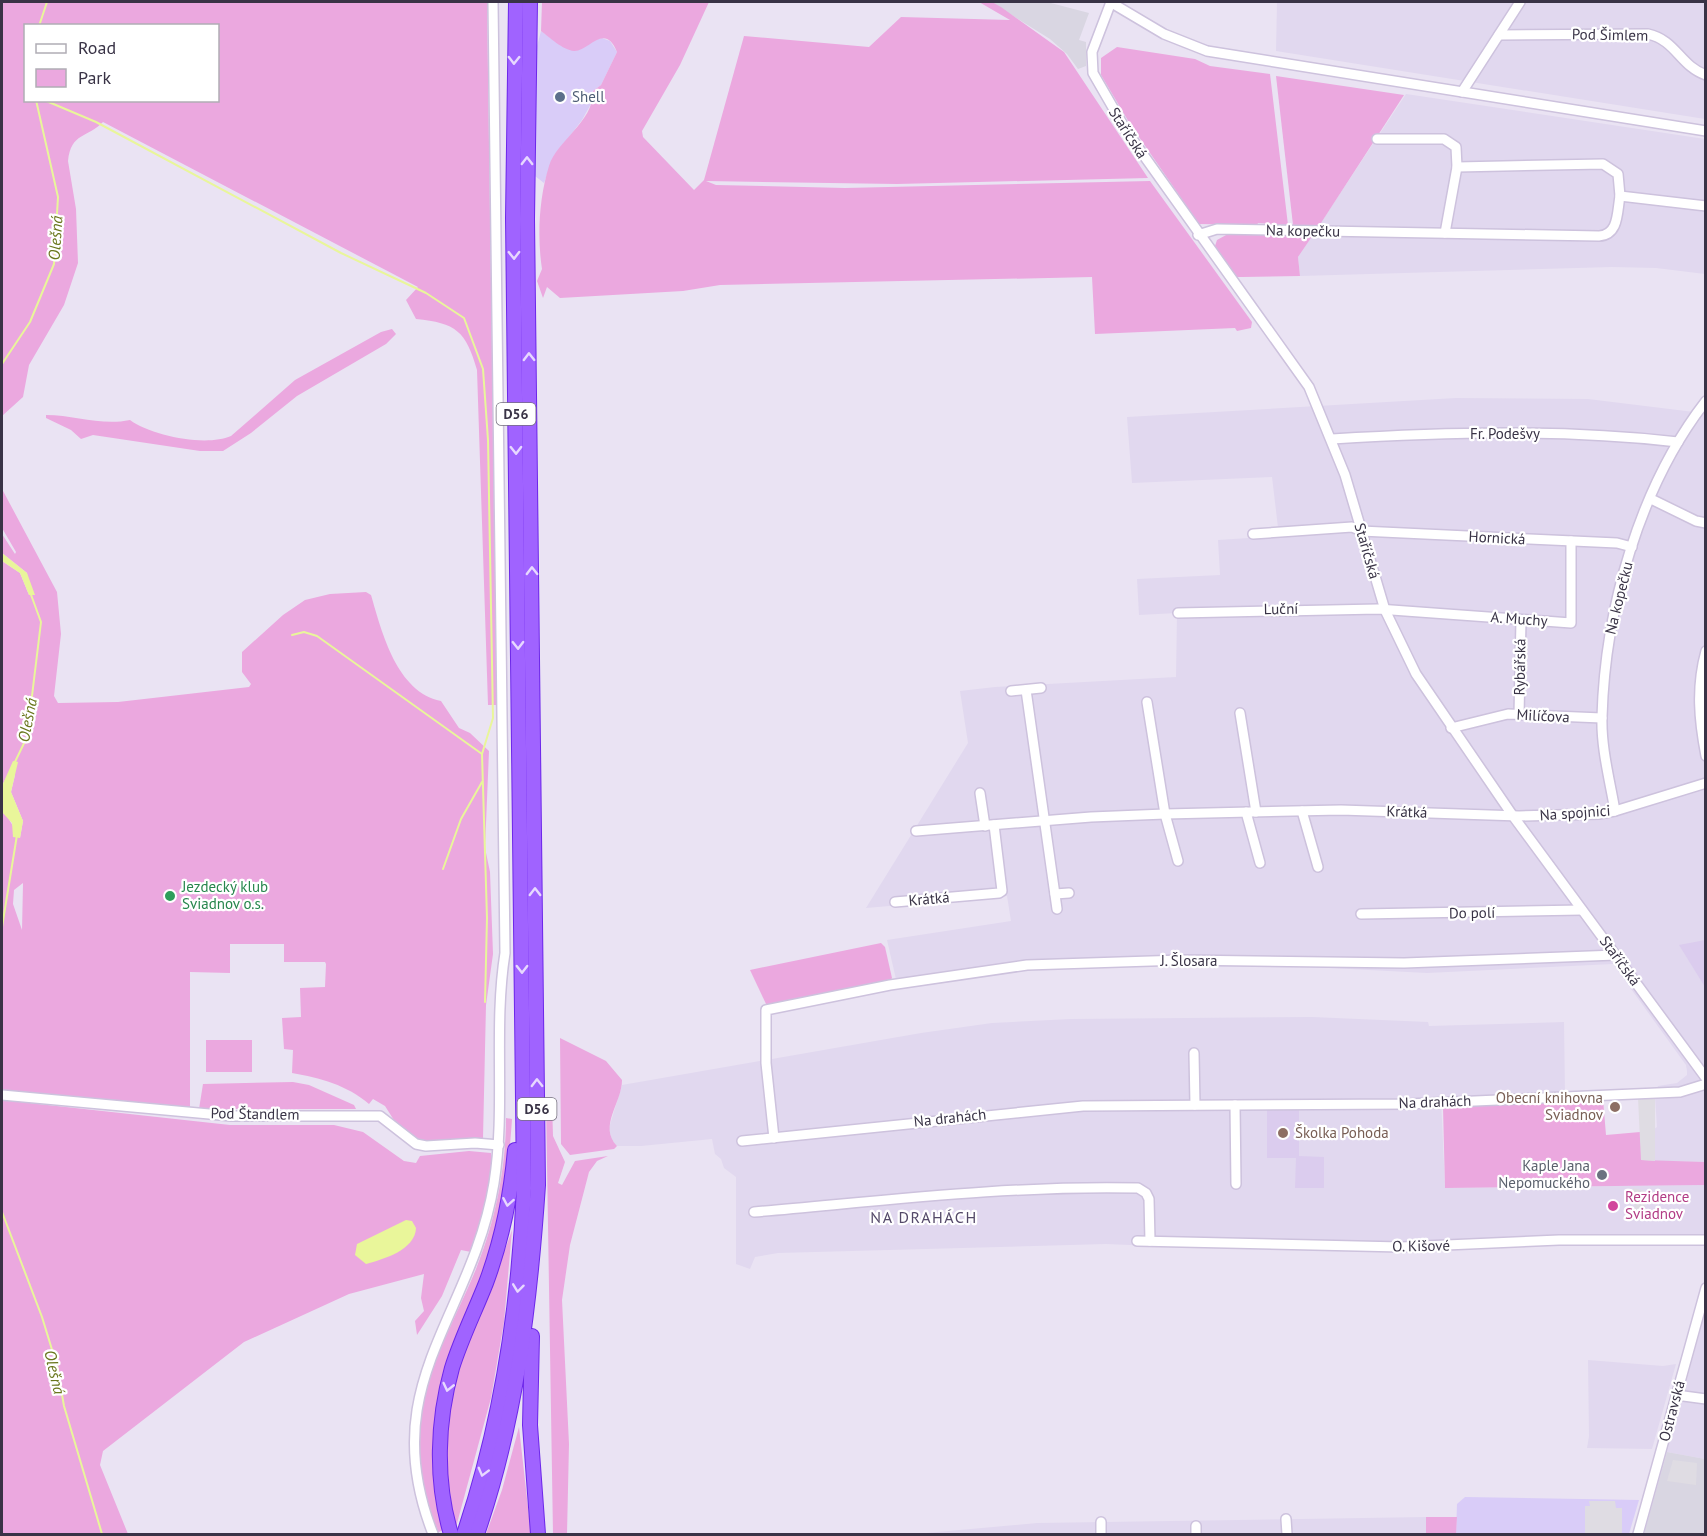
<svg xmlns="http://www.w3.org/2000/svg" width="1707" height="1536" viewBox="0 0 1707 1536" font-family="'PT Sans',sans-serif">
	<rect width="100%" height="100%" fill="#eae3f3"/>
	<!-- residential -->
	<g fill="#e1d8ef">
		<path d="M1277,2h428v117l-429,-68z"/>
		<path d="M1406,94l299,45v135l-49,-6 -44,-1 -312,9 -2,-19z"/>
		<path d="M1705,396v766l-50,-1 -1,-32 3,-2 -2,-30 3,-11 19,-3 10,-8v-4l-1,-6 -73,-101 -186,9 -116,-6 -206,-1 -75,4 -132,18 -11,-48 124,-19 -4,-25 -141,12 102,-165 -8,-52 35,-4 181,-10 1,-64 -38,2 -2,-36 83,-4 -2,-35 61,-4 -7,-59 -140,6 -5,-66 329,-19 132,1 106,13z"/>
		<path d="M1312,1017l116,5 1,4 135,-4 1,72 -124,4 4,90 260,-3v53l-235,5 -317,3 -47,-2 -328,9 -23,4 -5,12 -14,-5v-87l-12,-9 -3,-9 -6,-5 -3,-15 -71,7h-24l-6,-7 -2,-11 13,-43 299,-52 71,-10 79,-4z"/>
		<path d="M1705,1314v145l-38,-7z"/>
		<path d="M1588,1360l75,6 13,-2 -24,85 -65,-1 2,-12z"/>
		<path d="M1426,1517v17h-511l122,-11z"/>
	</g>
	<!-- commercial -->
	<g fill="#d9ccf8">
		<path d="M541,31l11,8 27,11 12,-9 11,-3 8,3 7,11 -16,33 -8,6 -1,11 -10,18 -29,38 -9,25 -9,-7 1,-126z"/>
		<path d="M1465,1497l174,3 -10,34h-173l1,-30z"/>
	</g>
	<!-- industrial -->
	<g fill="#d9d6e2">
		<path d="M991,2h56l42,11 -10,27 7,2v24l-8,3 -11,-15 -17,-15z"/>
		<path d="M1667,1452l38,7v75h-61z"/>
	</g>
	<!-- education -->
	<g fill="#dbccee">
		<path d="M1705,940h1l-1,47 -26,-42z"/>
		<path d="M1267,1109h32v47l25,1v31h-29l1,-30h-29z"/>
	</g>
	<!-- green -->
	<g fill="#eba8df" fill-rule="evenodd">
		<path d="M2,2h485l10,703h-9l-11,-335c-11,-39 -21,-47 -61,-51l-10,-19 12,-13 -315,-165c-15,16 -32,10 -35,39l8,48 2,54 -14,42 -35,60 -6,32 -21,19zM26,26h192v74h-192z"/>
		<path d="M542,2h167l-29,63 -38,66 1,6 51,53 10,-10 40,-144 125,11 32,-30 109,3 -31,-18h13l9,5 63,45 84,126 -251,6 -191,-3 10,4 129,3 305,-7 102,141 -1,6 -14,3 -2,-3 -140,6 -3,-57 -372,8 -37,6 -123,7 -13,-11 -4,11 -6,-17 5,-12c-5,-32 -3,-71 7,-103 8,-26 45,-44 44,-75l8,-6 16,-33c-12,-31 -29,0 -43,-1 -11,-1 -25,-14 -33,-20z"/>
		<path d="M1117,47l78,12 15,7 60,8 18,151 -30,-2 -1,2 -58,-1 -69,-100 -29,-49v-17z"/>
		<path d="M1276,76l128,19 -85,131 -26,-1z"/>
		<path d="M1228,234l85,1 -15,22 2,19 -58,1h-5l-22,-31 2,-6z"/>
		<path d="M392,329l4,5 -10,10 -89,52 -46,37 -28,18h-23l-107,-16 -12,4 -10,-9 -25,-12v-3c29,0 55,11 84,5 22,16 76,27 101,16l64,-56 86,-48z"/>
		<path d="M2,489l55,103 4,42 -7,62 4,7 60,-1 131,-15 2,-3 -9,-12v-20l41,-37 22,-15 25,-6 36,-2 5,3c11,38 26,97 70,106l18,27 11,5 19,18 -4,97 5,24 3,82 -7,51 -3,133 -55,5 -11,-2 -20,-16 -12,-19 -12,-7 -4,5c-22,-19 -49,-26 -77,-31l1,-23 -9,-1 -2,-31 19,-1 -1,-29 25,-1 1,-23 -1,-2h-41v-18h-54v29l-40,-1v136l-188,-15v-281l5,4 13,22 3,-17 -12,-29 4,-17 -9,3 -4,8v-225l18,12 9,22 -2,-22 -25,-20v-19l13,20 1,-2 -14,-24zM23,883v1l-1,46 -9,-26 1,-14z"/>
		<path d="M881,943l4,4 7,31 -3,5 -122,23 -17,-36z"/>
		<path d="M560,1038l46,23 16,19c0,23 -24,46 -5,66l-3,3 -44,6 -9,-11z"/>
		<rect x="206" y="1040" width="46" height="32"/>
		<path d="M293,1082l16,3 45,20 2,4h-157l4,-25z"/>
		<path d="M1603,1099l3,36 34,-3 2,28 63,2v23l-260,3 -2,-81z"/>
		<path d="M2,1100l228,25h104l29,7 41,29 12,2 4,-7 49,-5 22,2c6,28 -11,72 -20,99l-10,-2 -19,46 -25,39 -2,-14 9,-10 -3,-13 3,-24 -75,20 -105,48 -141,109 -3,14 28,69h-126z"/>
		<path d="M546,1102h6l1,34 12,26 -7,21 4,2 13,-24 33,-5 -11,5 -8,11 -19,73 -8,55 7,144 -2,90h-14z"/>
		<path d="M506,1118l6,1c-3,47 -9,89 -22,134 -11,37 -31,70 -42,106 -17,56 -18,114 -5,171l-6,3c-9,-28 -18,-54 -19,-84 0,-69 33,-119 58,-180 19,-47 30,-100 30,-151z"/>
		<path d="M512,1230l-8,92 -13,76 -35,129c-12,-56 -14,-113 5,-169 14,-43 36,-84 51,-128z"/>
		<path d="M519,1427l12,107h-45l16,-44z"/>
		<path d="M1426,1517h31l-1,17h-30z"/>
	</g>
	<!-- parking -->
	<g fill="#dfdce3">
		<path d="M1655,1097v64l-14,-1 -3,-62z"/>
		<path d="M1633,1188l12,3v28l-9,2z"/>
		<path d="M1673,1460l24,3 -1,22 -29,-4z"/>
		<path d="M1589,1501h26l1,7h6v26h-37v-28h5z"/>
	</g>
	<!-- water -->
	<g fill="#e9f69a">
		<path d="M2,553l25,20 8,22h-6l-9,-22 -18,-12z"/>
		<path d="M13,761l5,1 -7,30 12,29 -3,17 -7,-1 -1,-14 -10,-11v-26z"/>
		<path d="M406,1220l6,1 4,7c-1,22 -32,31 -50,36l-11,-9 2,-11z"/>
	</g>
	<g fill="none" stroke-linecap="round" stroke-linejoin="round">
		<!-- stream -->
		<g stroke="#e9f69a" stroke-width="2">
			<path d="M39,26l8,-24"/>
			<path d="M44,100l52,22 245,131 85,40 38,25 19,51 5,71 5,278 -11,36 5,164 -2,84"/>
			<path d="M2,364l28,-42 24,-58 4,-67 -22,-97"/>
			<path d="M292,635l12,-3 13,4 165,118"/>
			<path d="M14,764l13,-27 14,-115 -11,-30"/>
			<path d="M443,869l18,-50 21,-37"/>
			<path d="M2,927l15,-92"/>
			<path d="M2,1212l40,105 15,49 7,40 38,128"/>
		</g>
		<defs>
			<g id="minor">
				<path d="M1110,2l54,32 43,17 499,80"/>
				<path d="M1111,2l-19,50 1,21 34,59 182,255 36,88 40,135 31,64 97,142 193,262"/>
				<path d="M1499,35l149,-1c28,6 32,32 58,41"/>
				<path d="M1462,92l58,-90"/>
				<path d="M1377,139h67l12,8 1,20 -12,66"/>
				<path d="M1457,167l146,-3 15,10 2,22"/>
				<path d="M1198,235l19,-6 382,7c20,-1 18,-24 21,-40l86,10"/>
				<path d="M1332,439c115,-7 231,-10 346,3"/>
				<path d="M1651,499l45,22 10,2"/>
				<path d="M1253,534l99,-7 9,4 256,12 15,4"/>
				<path d="M1178,613l200,-4 193,14v-82"/>
				<path d="M1706,651c-10,36 -7,69 0,105"/>
				<path d="M1026,690l31,219"/>
				<path d="M1011,691l30,-3"/>
				<path d="M1147,702l18,112 13,47"/>
				<path d="M1240,713l16,99"/>
				<path d="M1519,715l2,-95"/>
				<path d="M1451,728l57,-14 94,4"/>
				<path d="M980,793l5,33"/>
				<path d="M1302,811l16,56"/>
				<path d="M1615,811c-5,-30 -14,-63 -13,-94 3,-107 37,-230 104,-316"/>
				<path d="M1246,812l14,51"/>
				<path d="M916,831l175,-14 74,-3 176,-4 178,6 80,-2 16,-3 91,-28"/>
				<path d="M1055,894l14,-1"/>
				<path d="M895,902l104,-9 3,-2 -8,-66"/>
				<path d="M1361,914l221,-4"/>
				<path d="M1194,1053l1,52"/>
				<path d="M2,1095l229,21h149l36,28 10,2 49,-3 24,2"/>
				<path d="M1235,1105l1,79"/>
				<path d="M774,1138l-8,-75v-53l124,-25 137,-20 155,-5 222,3 212,-8"/>
				<path d="M742,1141l341,-35 324,-2 273,-12 26,-8"/>
				<path d="M754,1212c128,-11 256,-27 384,-24l8,5 3,6 1,42"/>
				<path d="M1137,1241l264,6 158,-7h147"/>
				<path d="M1676,1395l30,4"/>
				<path d="M1286,1519l1,15"/>
				<path d="M1101,1522v12"/>
				<path d="M1196,1526v8"/>
				<path d="M433,1534c-59,-150 39,-216 61,-351 12,-76 -1,-154 11,-230l-12,-951"/>
				<path d="M1638,1534l68,-246"/>
			</g>
			<g id="highway">
				<path d="M532,1336l-2,89 8,109"/>
				<path d="M451,1534c-16,-53 -14,-113 1,-166 9,-29 23,-57 34,-85 16,-43 25,-88 29,-133"/>
				<path d="M464,1534c38,-113 55,-227 60,-346l-11,-970 3,-216"/>
				<path d="M477,1534c39,-113 53,-230 61,-349l-11,-966 3,-217"/>
			</g>
		</defs>
		<!-- minor casing -->
		<use href="#minor" stroke="#cdc2dd" stroke-width="12"/>
		<!-- highway casing -->
		<use href="#highway" stroke="#6d27ea" stroke-width="16"/>
		<!-- minor -->
		<use href="#minor" stroke="#fff" stroke-width="9"/>
		<!-- highway -->
		<use href="#highway" stroke="#a063ff" stroke-width="14"/>
	</g>
	<!-- one-way arrows -->
	<defs><path id="oneway-chevron" d="M-2-3.5L2.5 0L-2 3.5" fill="none" stroke-width="1.6" stroke-linecap="round" stroke-linejoin="round" transform="scale(1.5)"/></defs>
	<g stroke="#e7d8ff">
		<use href="#oneway-chevron" transform="translate(514 60) rotate(91)"/>
		<use href="#oneway-chevron" transform="translate(527 161) rotate(-90)"/>
		<use href="#oneway-chevron" transform="translate(514 255) rotate(89)"/>
		<use href="#oneway-chevron" transform="translate(529 357) rotate(-91)"/>
		<use href="#oneway-chevron" transform="translate(516 450) rotate(89)"/>
		<use href="#oneway-chevron" transform="translate(532 571) rotate(-91)"/>
		<use href="#oneway-chevron" transform="translate(518 645) rotate(89)"/>
		<use href="#oneway-chevron" transform="translate(535 892) rotate(-90)"/>
		<use href="#oneway-chevron" transform="translate(522 969) rotate(90)"/>
		<use href="#oneway-chevron" transform="translate(537 1083) rotate(-91)"/>
		<use href="#oneway-chevron" transform="translate(508 1202) rotate(100)"/>
		<use href="#oneway-chevron" transform="translate(518 1288) rotate(97)"/>
		<use href="#oneway-chevron" transform="translate(448 1387) rotate(103)"/>
		<use href="#oneway-chevron" transform="translate(483 1472) rotate(105)"/>
	</g>
	<!-- markers -->
	<circle fill="#5c6f8a" stroke="#fff" stroke-width="2" cx="560" cy="97" r="6"/>
	<circle fill="#2e9e5b" stroke="#fff" stroke-width="2" cx="170" cy="896" r="6"/>
	<g fill="#8d6e63" stroke="#fff" stroke-width="2">
		<circle cx="1615" cy="1107" r="6"/>
		<circle cx="1283" cy="1133" r="6"/>
	</g>
	<circle fill="#6b7280" stroke="#fff" stroke-width="2" cx="1602" cy="1175" r="6"/>
	<circle fill="#d1479c" stroke="#fff" stroke-width="2" cx="1613" cy="1206" r="6"/>
	<g text-anchor="middle" stroke-width="4.5" stroke-linejoin="round" paint-order="stroke">
		<!-- shield labels -->
		<g fill="#fff" stroke="#74707e" stroke-width="1.5">
			<rect x="496.5" y="403" width="39" height="22" rx="4.5"/>
			<rect x="517.5" y="1098" width="39" height="22" rx="4.5"/>
		</g>
		<g font-size="14" font-weight="bold" fill="#393346">
			<text x="516" y="419">D56</text>
			<text x="537" y="1114">D56</text>
		</g>
		<!-- street labels -->
		<g font-size="15" fill="#393346" stroke="#fff">
			<text transform="translate(1610 35) rotate(1)" y="5">Pod Šimlem</text>
			<text transform="translate(1128 133) rotate(57)" y="5">Staříčská</text>
			<text transform="translate(1303 231) rotate(1)" y="5">Na kopečku</text>
			<text x="1505" y="439">Fr. Podešvy</text>
			<text transform="translate(1497 538) rotate(3)" y="5">Hornická</text>
			<text transform="translate(1367 551) rotate(74)" y="5">Staříčská</text>
			<text transform="translate(1619 598) rotate(-76)" y="5">Na kopečku</text>
			<text transform="translate(1281 609) rotate(-1)" y="5">Luční</text>
			<text transform="translate(1519 619) rotate(4)" y="5">A. Muchy</text>
			<text transform="translate(1520 667) rotate(-89)" y="5">Rybářská</text>
			<text transform="translate(1543 716) rotate(3)" y="5">Milíčova</text>
			<text transform="translate(1407 812) rotate(2)" y="5">Krátká</text>
			<text transform="translate(1575 813) rotate(-4)" y="5">Na spojnici</text>
			<text transform="translate(929 899) rotate(-5)" y="5">Krátká</text>
			<text transform="translate(1472 913) rotate(-1)" y="5">Do polí</text>
			<text x="1189" y="966">J. Šlosara</text>
			<text transform="translate(1620 961) rotate(54)" y="5">Staříčská</text>
			<text transform="translate(1435 1102) rotate(-2)" y="5">Na drahách</text>
			<text transform="translate(255 1114) rotate(1)" y="5">Pod Štandlem</text>
			<text transform="translate(950 1118) rotate(-6)" y="5">Na drahách</text>
			<text transform="translate(1421 1246) rotate(-1)" y="5">O. Kišové</text>
			<text transform="translate(1672 1411) rotate(-75)" y="5">Ostravská</text>
		</g>
		<!-- service labels -->
		<g font-size="15" fill="#4e5e75" stroke="#fff" text-anchor="start">
			<text x="572" y="102">Shell</text>
		</g>
		<!-- leisure labels -->
		<g font-size="15" fill="#27864d" stroke="#fff" text-anchor="start">
			<text x="182" y="892">Jezdecký klub<tspan x="182" dy="17">Sviadnov o.s.</tspan></text>
		</g>
		<!-- education labels -->
		<g font-size="15" fill="#785e54" stroke="#fff" text-anchor="end">
			<text x="1603" y="1103">Obecní knihovna<tspan x="1603" dy="17">Sviadnov</tspan></text>
			<text x="1295" y="1138" text-anchor="start">Školka Pohoda</text>
		</g>
		<!-- worship labels -->
		<g font-size="15" fill="#5b616d" stroke="#fff" text-anchor="end">
			<text x="1590" y="1171">Kaple Jana<tspan x="1590" dy="17">Nepomuckého</tspan></text>
		</g>
		<!-- hotel labels -->
		<g font-size="15" fill="#b23c85" stroke="#fff" text-anchor="start">
			<text x="1625" y="1202">Rezidence<tspan x="1625" dy="17">Sviadnov</tspan></text>
		</g>
		<!-- water labels -->
		<g font-size="16" font-style="italic" fill="#69761c" stroke="#fff">
			<text transform="translate(55 238) rotate(-86)" y="6">Olešná</text>
			<text transform="translate(27 720) rotate(-79)" y="6">Olešná</text>
			<text transform="translate(55 1372) rotate(77)" y="6">Olešná</text>
		</g>
		<!-- neighbourhood labels -->
		<g font-size="16" letter-spacing="1.5" fill="#544969" stroke="#fff">
			<text x="924" y="1223">NA DRAHÁCH</text>
		</g>
	</g>
	<!-- border -->
	<rect width="1707" height="1536" fill="none" stroke="#393346" stroke-width="6"/>
	<!-- legend -->
	<rect x="24" y="24" width="195" height="78" fill="#ffffff" stroke="#b0adb5" stroke-width="1.5"/>
	<rect x="36" y="44" width="30" height="9" fill="#ffffff" stroke="#b0adb5" stroke-width="1.5"/>
	<text x="78" y="54" font-size="18" fill="#393346">Road</text>
	<rect x="36" y="69" width="30" height="18" fill="#eba8df" stroke="#b0adb5" stroke-width="1.5"/>
	<text x="78" y="84" font-size="18" fill="#393346">Park</text>
</svg>
